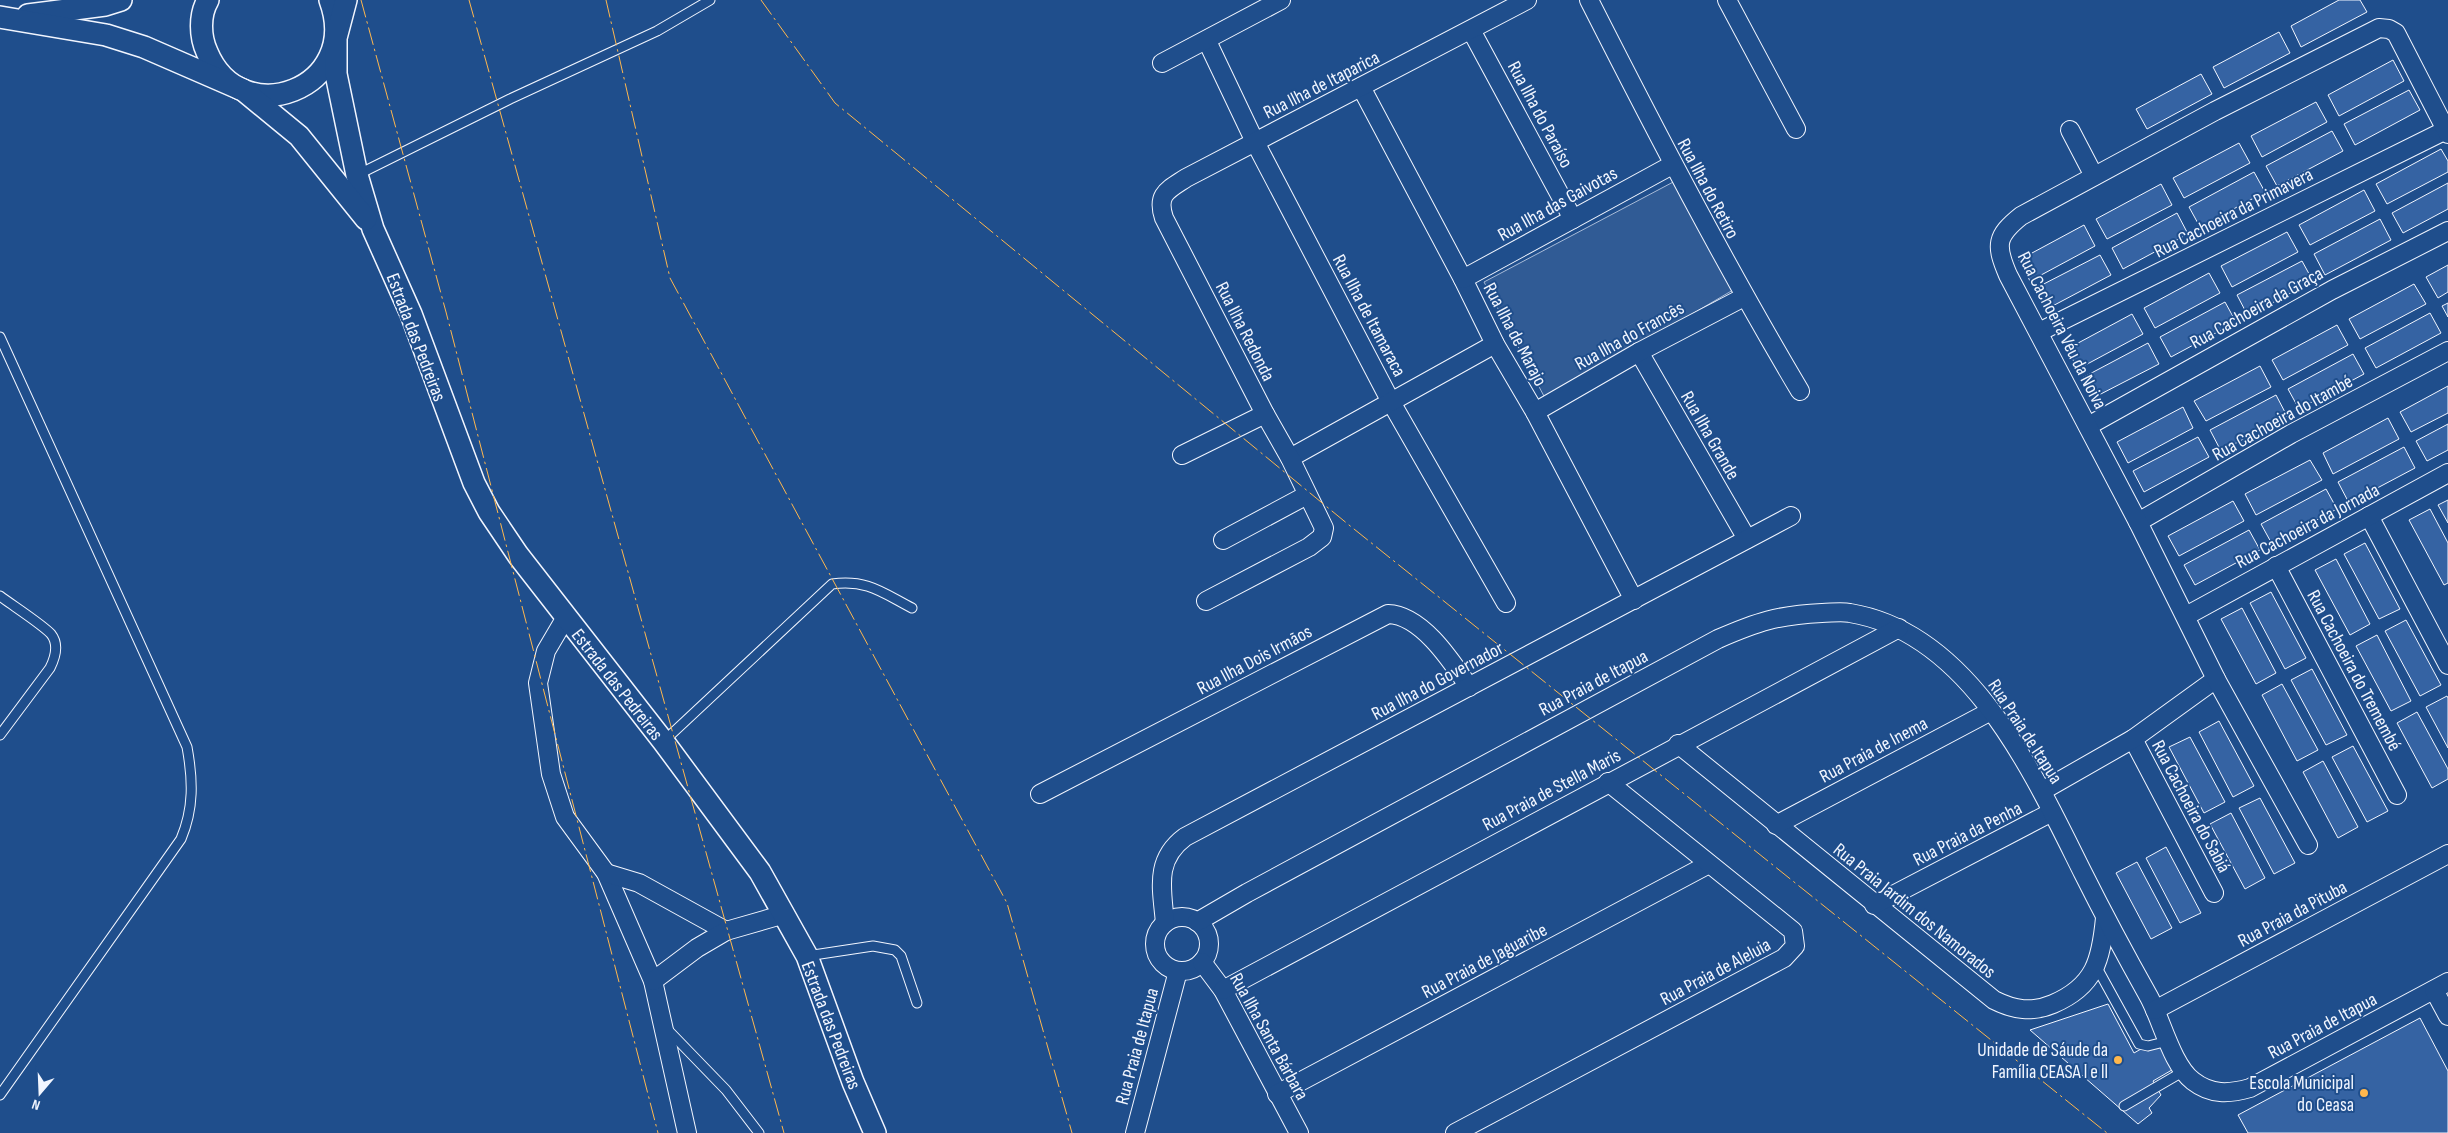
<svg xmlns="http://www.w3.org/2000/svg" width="2448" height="1133" viewBox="0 0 2448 1133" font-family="'Sofia Sans Condensed',sans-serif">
	<rect width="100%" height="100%" fill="#1f4e8c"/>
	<!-- built -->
	<path fill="#305b95" stroke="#a8bbd7" d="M1677,180l56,110 -187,110 -62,-118z"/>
	<!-- building -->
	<g fill="#3563a3" stroke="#f2f6ff">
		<path d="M2339,0h21l7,12 -66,35 -10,-21z"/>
		<path d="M2279,32l11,21 -66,35 -11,-21z"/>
		<path d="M2393,60l11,21 -65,35 -11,-21z"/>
		<path d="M2201,74l11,20 -65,35 -11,-20z"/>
		<path d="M2409,90l11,20 -65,35 -11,-21z"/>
		<path d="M2316,102l11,20 -65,35 -11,-21z"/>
		<path d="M2332,131l11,20 -66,35 -11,-20z"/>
		<path d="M2239,143l11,20 -66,35 -11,-20z"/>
		<path d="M2441,149l7,12v11l-61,32 -11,-20z"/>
		<path d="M2254,172l11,20 -65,35 -11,-20z"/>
		<path d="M2448,183v26l-45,24 -11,-20z"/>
		<path d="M2161,184l11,21 -65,34 -11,-20z"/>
		<path d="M2364,190l11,21 -65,34 -11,-20z"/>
		<path d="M2177,213l11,21 -65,35 -11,-21z"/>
		<path d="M2380,219l11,21 -66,35 -11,-21z"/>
		<path d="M2084,225l11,21 -65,35 -11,-21z"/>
		<path d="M2287,232l11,20 -66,35 -11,-21z"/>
		<path d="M2100,255l11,20 -66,35 -11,-21z"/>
		<path d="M2302,261l11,20 -65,35 -11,-21z"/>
		<path d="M2448,265v27l-10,6 -12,-21z"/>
		<path d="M2209,273l11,20 -65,35 -11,-20z"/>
		<path d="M2414,284l12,20 -66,35 -11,-20z"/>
		<path d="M2225,302l11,20 -65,35 -11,-20z"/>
		<path d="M2448,303v14l-6,-11z"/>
		<path d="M2430,313l11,20 -65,35 -11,-20z"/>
		<path d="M2132,314l11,20 -65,35 -11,-20z"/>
		<path d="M2337,325l11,20 -65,35 -11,-20z"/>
		<path d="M2148,343l11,21 -66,34 -11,-20z"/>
		<path d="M2353,354l11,20 -65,35 -11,-20z"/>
		<path d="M2260,366l11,21 -65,34 -12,-20z"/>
		<path d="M2448,386v27l-37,19 -11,-20z"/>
		<path d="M2276,395l11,21 -66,35 -11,-21z"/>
		<path d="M2183,407l10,21 -65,35 -11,-21z"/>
		<path d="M2388,418l11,21 -66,35 -10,-21z"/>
		<path d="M2448,424v26l-21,11 -11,-20z"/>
		<path d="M2198,437l11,20 -65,35 -11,-21z"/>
		<path d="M2404,447l11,21 -66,35 -11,-21z"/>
		<path d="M2310,460l12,20 -66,35 -11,-21z"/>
		<path d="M2326,489l11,20 -65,35 -11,-20z"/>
		<path d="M2448,500v23l-10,-18z"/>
		<path d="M2233,501l11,20 -65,35 -11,-20z"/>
		<path d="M2430,509l18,34v40l-4,2 -35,-65z"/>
		<path d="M2249,530l11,20 -65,35 -11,-20z"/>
		<path d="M2365,543l35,66 -21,10 -35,-65z"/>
		<path d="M2336,559l34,65 -20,11 -35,-65z"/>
		<path d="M2271,592l35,66 -21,11 -35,-66z"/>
		<path d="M2242,608l34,65 -20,11 -35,-65z"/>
		<path d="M2406,620l35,65 -21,11 -35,-65z"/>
		<path d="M2377,635l34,66 -20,10 -35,-65z"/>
		<path d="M2312,669l35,66 -21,10 -35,-65z"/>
		<path d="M2282,684l36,66 -21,11 -35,-66z"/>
		<path d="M2447,696l1,2v50l-22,-41z"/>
		<path d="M2417,712l31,57v10l-16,9 -35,-65z"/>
		<path d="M2219,721l35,65 -21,11 -34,-65z"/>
		<path d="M2190,737l35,65 -21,11 -35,-66z"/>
		<path d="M2353,746l35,65 -21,11 -35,-65z"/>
		<path d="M2323,761l35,66 -20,11 -35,-66z"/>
		<path d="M2260,798l35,65 -21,11 -35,-66z"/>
		<path d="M2231,813l34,65 -20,11 -35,-65z"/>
		<path d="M2166,847l35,66 -21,10 -34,-65z"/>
		<path d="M2137,862l35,66 -21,11 -35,-66z"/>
		<path d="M2108,1004l26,49 26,-15 17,29 -24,14 8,14 -12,13 3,5 -14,11 -108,-94z"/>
		<path d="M2420,1018l28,53v62h-200l-10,-18z"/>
	</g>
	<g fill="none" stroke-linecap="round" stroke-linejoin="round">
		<defs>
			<g id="service">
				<path d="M357,175l153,-76 147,-68 53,-31"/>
				<path d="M0,337l187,410c6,33 7,61 -6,92l-181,256"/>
				<path d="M0,596c12,9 43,29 51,38 8,10 4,24 -1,34l-50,67"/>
				<path d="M664,741l168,-157c35,-5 51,9 80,24"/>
				<path d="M807,956l66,-10 22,4 6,6 16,47"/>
				<path d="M2096,966l43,78 9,2 20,-5"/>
				<path d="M666,1028l60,62 33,43"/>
				<path d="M2124,1106l60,-35"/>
			</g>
			<g id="minor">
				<path d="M1589,0c67,132 135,263 211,391"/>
				<path d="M1727,0l69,129"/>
				<path d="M1471,30l102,189"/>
				<path d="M1207,41l48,101 136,260 115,201"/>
				<path d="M1162,63l119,-63"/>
				<path d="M1361,87l102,192 32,65 40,68 99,188"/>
				<path d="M2070,130l24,46"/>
				<path d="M1463,279l209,-114"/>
				<path d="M2039,332l407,-202"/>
				<path d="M1639,352l108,187"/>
				<path d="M1535,412l104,-60 105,-55"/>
				<path d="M2088,426l244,-136 116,-59"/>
				<path d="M1182,455l83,-41"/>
				<path d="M1290,458l205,-114"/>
				<path d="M2369,516l79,149"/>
				<path d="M2138,522l153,-88 157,-83"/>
				<path d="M1223,540l84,-45"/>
				<path d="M2276,566l121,229"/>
				<path d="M1206,601l103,-54 13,-10 2,-9 -34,-70 -25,-44 -101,-196c-8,-24 4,-28 22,-40l341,-178"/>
				<path d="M2186,616l262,-143"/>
				<path d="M566,617l-20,34 -8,32 13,91 14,43 41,56 47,108 34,152"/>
				<path d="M2133,739l81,154"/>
				<path d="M1678,744l316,256c20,10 38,13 59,4 42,-18 48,-44 52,-86"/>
				<path d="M2042,791l91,-52 83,-60"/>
				<path d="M1040,794l348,-180c34,1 64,48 81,73"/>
				<path d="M1776,825l215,-114"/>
				<path d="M2308,845l-92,-166 -78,-157 -130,-247c-13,-30 -12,-39 13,-59l194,-105 164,-83 10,1 7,4 52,101"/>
				<path d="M606,873l33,10 87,48"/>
				<path d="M1874,905l178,-93"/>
				<circle cx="1182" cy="944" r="27"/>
				<path d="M1197,922l50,-29 471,-254c39,-17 60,-24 104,-26 9,0 19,-2 28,0 121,20 184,162 233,260 21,42 43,83 66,124 13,24 23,68 44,84 18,14 36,13 57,7l198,-106"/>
				<path d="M1165,923c-3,-34 -11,-63 20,-86l606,-321"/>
				<path d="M1202,962l21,28 76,143"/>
				<path d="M653,981l44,-33 29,-17 59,-17"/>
				<path d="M1223,990l676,-362"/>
				<path d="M2434,990l14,26"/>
				<path d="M2155,1010l293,-156"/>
				<path d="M1277,1094l432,-230"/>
				<path d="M1135,1133l43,-162"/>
				<path d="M1455,1133l329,-175 11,-12 -2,-15 -185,-149"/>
			</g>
			<g id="tertiary">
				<path d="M208,0c-9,15 -8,37 -1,52 34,82 156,37 123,-52"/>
				<path d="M346,0l-10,38v36l21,101 16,54 38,85 63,169 15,29 29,43 145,186 97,131 47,84 46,126 22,51"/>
				<path d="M28,15l77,-10 16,-5"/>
				<path d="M0,17l106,18 38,12 99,43 56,46 67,83"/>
			</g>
		</defs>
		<!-- service casing -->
		<use href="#service" stroke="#f2f6ff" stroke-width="11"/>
		<!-- minor casing -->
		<use href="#minor" stroke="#f2f6ff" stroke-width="20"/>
		<!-- tertiary casing -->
		<use href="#tertiary" stroke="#f2f6ff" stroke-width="24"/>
		<!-- service -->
		<use href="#service" stroke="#1f4e8c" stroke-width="9"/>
		<!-- minor -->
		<use href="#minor" stroke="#1f4e8c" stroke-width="18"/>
		<!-- tertiary -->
		<use href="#tertiary" stroke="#1f4e8c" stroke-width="21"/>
		<!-- power -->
		<g stroke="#ffb74d" stroke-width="1" stroke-dasharray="18 4 2.5 4" stroke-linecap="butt">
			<path d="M361,0l85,312 212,821"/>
			<path d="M469,0l315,1133"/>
			<path d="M606,0l64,278 337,625 65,230"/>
			<path d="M761,0l74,103 514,422 758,608"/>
		</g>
	</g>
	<!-- markers -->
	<g fill="#ffb74d" stroke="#1f4e8c" stroke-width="2">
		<circle cx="2118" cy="1060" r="5"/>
		<circle cx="2364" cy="1093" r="5"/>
	</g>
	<g text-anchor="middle" stroke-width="4" stroke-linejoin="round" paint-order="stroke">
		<!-- street labels -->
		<g font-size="19" fill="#f2f6ff" stroke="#1f4e8c">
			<text transform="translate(1321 84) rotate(-27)" y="7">Rua Ilha de Itaparica</text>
			<text transform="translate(1541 114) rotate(62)" y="7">Rua Ilha do Paraíso</text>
			<text transform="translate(1709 188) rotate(62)" y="7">Rua Ilha do Retiro</text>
			<text transform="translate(1557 203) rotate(-29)" y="7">Rua Ilha das Gaivotas</text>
			<text transform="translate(2233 212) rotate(-27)" y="7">Rua Cachoeira da Primavera</text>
			<text transform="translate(2256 307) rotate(-29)" y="7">Rua Cachoeira da Graça</text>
			<text transform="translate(1370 315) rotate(62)" y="7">Rua Ilha de Itamaraca</text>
			<text transform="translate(2063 330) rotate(63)" y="7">Rua Cachoeira Véu da Noiva</text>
			<text transform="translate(1246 331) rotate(63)" y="7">Rua Ilha Redonda</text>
			<text transform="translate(1516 334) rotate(62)" y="7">Rua Ilha de Marajo</text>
			<text transform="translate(1629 335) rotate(-29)" y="7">Rua Ilha do Francês</text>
			<text transform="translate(417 337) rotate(69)" y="7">Estrada das Pedreiras</text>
			<text transform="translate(2282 417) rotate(-29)" y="7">Rua Cachoeira do Itambé</text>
			<text transform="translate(1711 435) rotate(60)" y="7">Rua Ilha Grande</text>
			<text transform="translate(2307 525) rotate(-28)" y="7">Rua Cachoeira da Jornada</text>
			<text transform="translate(1254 659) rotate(-28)" y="7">Rua Ilha Dois Irmãos</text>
			<text transform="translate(2355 670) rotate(62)" y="7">Rua Cachoeira do Tremembé</text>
			<text transform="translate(1437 680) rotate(-28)" y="7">Rua Ilha do Governador</text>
			<text transform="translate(1593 682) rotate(-28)" y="7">Rua Praia de Itapua</text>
			<text transform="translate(618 684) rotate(52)" y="7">Estrada das Pedreiras</text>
			<text transform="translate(2026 731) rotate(57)" y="7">Rua Praia de Itapua</text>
			<text transform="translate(1873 749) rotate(-28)" y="7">Rua Praia de Inema</text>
			<text transform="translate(1551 789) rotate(-28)" y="7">Rua Praia de Stella Maris</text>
			<text transform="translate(2192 806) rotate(62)" y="7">Rua Cachoeira do Sabiá</text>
			<text transform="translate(1967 833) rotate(-27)" y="7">Rua Praia da Penha</text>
			<text transform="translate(1915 910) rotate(39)" y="7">Rua Praia Jardim dos Namorados</text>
			<text transform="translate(2292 913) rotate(-28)" y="7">Rua Praia da Pituba</text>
			<text transform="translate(1484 960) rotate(-28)" y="7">Rua Praia de Jaguaribe</text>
			<text transform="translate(1715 971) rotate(-28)" y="7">Rua Praia de Aleluia</text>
			<text transform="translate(832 1025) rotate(69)" y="7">Estrada das Pedreiras</text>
			<text transform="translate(2322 1025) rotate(-28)" y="7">Rua Praia de Itapua</text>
			<text transform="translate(1270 1036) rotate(61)" y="7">Rua Ilha Santa Bárbara</text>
			<text transform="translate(1136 1046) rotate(-75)" y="7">Rua Praia de Itapua</text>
		</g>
		<!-- poi labels -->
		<g font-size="19" fill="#f2f6ff" stroke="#1f4e8c" text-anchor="end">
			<text x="2108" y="1056">Unidade de Sáude da<tspan x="2108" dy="22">Família CEASA l e ll</tspan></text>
			<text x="2354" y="1089">Escola Municipal<tspan x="2354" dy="22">do Ceasa</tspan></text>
		</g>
	</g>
	<!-- north arrow -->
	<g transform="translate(40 1093) rotate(199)" stroke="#1f4e8c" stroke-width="4" paint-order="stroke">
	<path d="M0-4L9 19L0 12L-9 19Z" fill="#f2f6ff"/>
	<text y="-8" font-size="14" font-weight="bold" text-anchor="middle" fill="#f2f6ff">N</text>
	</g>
</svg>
